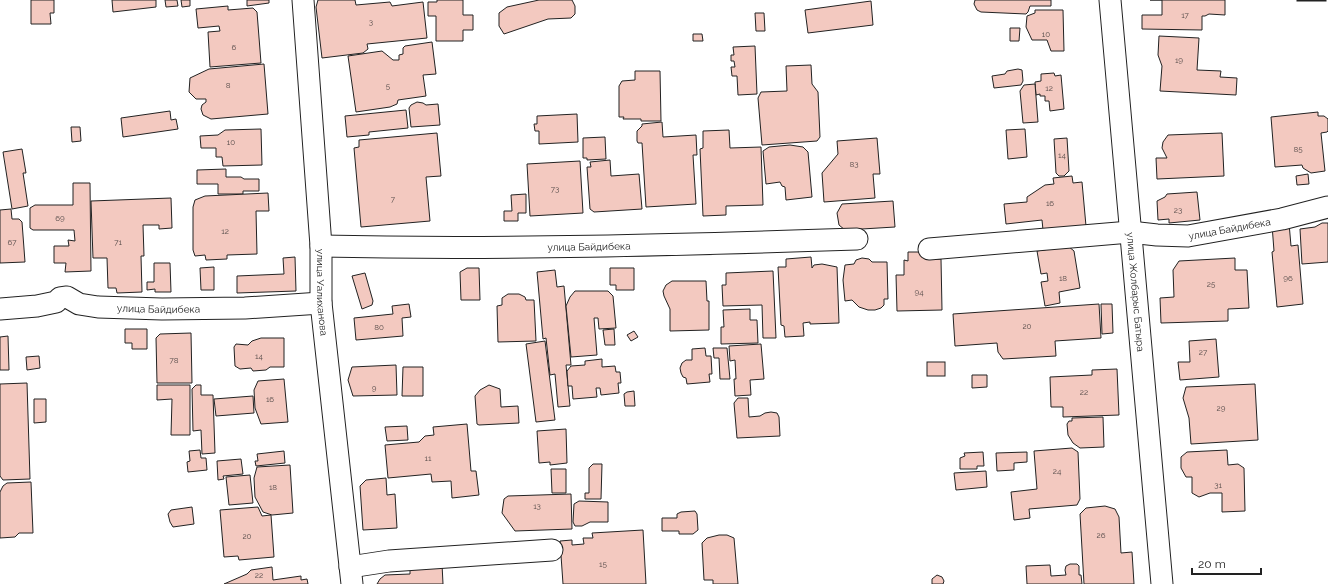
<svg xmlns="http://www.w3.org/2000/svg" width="1328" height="584" viewBox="0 0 1328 584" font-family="Raleway,sans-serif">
	<rect width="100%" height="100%" fill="#fff"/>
	<!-- building -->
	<g fill="#f3c9c0" stroke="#222">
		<path d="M31,0h23v13h-4l1,11h-20z"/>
		<path d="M112,0h44v7l-43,5z"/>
		<path d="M165,0h12l1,6 -12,1z"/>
		<path d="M181,0h9v6l-8,1z"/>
		<path d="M247,0h22v3l-22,3z"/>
		<path d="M318,0h37l1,5 34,-3 2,4 31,-4 4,36 -60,6 1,5 -5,4 -41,5 -6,-51z"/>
		<path d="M437,0h26v15h10v15h-10v11h-27v-25h-8v-14h9z"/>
		<path d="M539,0h33l3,6v8l-4,4 -23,1 -44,15 -5,-8v-13l8,-6z"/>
		<path d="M975,0h76v6h-21l-2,6 -2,2 -45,-2 -4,-2 -3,-6z"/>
		<path d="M1150,0h75v15l-16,-1 -4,2h-3v14l-60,-1v-14h20v-15z"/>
		<rect x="1297" y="0" width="29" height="1"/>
		<path d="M871,1l2,24 -65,8 -3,-23z"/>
		<path d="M228,6v4l25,-2 4,4 4,51 -51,4 -2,-35 12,-1 -1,-5 -21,2 -2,-19z"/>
		<path d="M1035,10h28l1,41h-13l-4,-11h-15l-6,-13 1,-11 8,-3z"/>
		<path d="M755,13h9l1,18h-9z"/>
		<path d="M1010,28h10l-1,13h-9z"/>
		<path d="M693,34h9l1,7h-10z"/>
		<path d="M1159,36l40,2 -2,32 24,1 -1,6 17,1 -1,17 -76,-4 2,-25 -4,-11z"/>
		<path d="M432,42l4,32 -13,1 3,21 -28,4 -1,4 -7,3 -34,5 -8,-56 34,-5 11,9h6v-5l4,-1v-6l2,-2z"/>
		<path d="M755,46l2,48 -19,1 -1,-19h-5l-1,-9h4l-1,-6h-3v-6h3l-1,-8z"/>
		<path d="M264,64l4,50 -57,5 -8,-4 -2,-6 1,-4 4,-3v-3h-10l-7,-7 1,-14 19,-9z"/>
		<path d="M811,65l1,19 6,8 2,45 -3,4 -55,4 -4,-47 3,-6 26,-1 -1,-25z"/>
		<path d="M1018,69l4,1 1,11 -2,4 -27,3 -2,-12 13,-2 2,-3z"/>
		<path d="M635,71h25l1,50h-20v-2h-18l1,-2h-5v-31l3,-5 13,-1z"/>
		<path d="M1054,73l1,3 6,-1 3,34 -14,2 -1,-10h-4v-5h-5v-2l-4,1 -1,-13 6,-1v-7z"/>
		<path d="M1035,84l3,38 -15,1 -3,-32 4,-6z"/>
		<path d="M417,102l6,1 3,2 12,-1 2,21 -29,2 -2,-19 2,-3z"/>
		<path d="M406,110l2,18 -39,4v3l-22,2 -2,-21z"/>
		<path d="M170,111l1,9 5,-1 2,10 -55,8 -2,-19z"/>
		<path d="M1318,112v4h6l4,3v12l-1,1 -6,1 4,38 -14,2 -8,-5 -1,-3 -27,2 -4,-50z"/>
		<path d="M577,114l1,28 -39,2v-13h-4l-1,-7h3v-8z"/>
		<path d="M662,122l1,15 33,-2 1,20h-4l3,49 -50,3 -4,-64h-4l-1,-2v-10l5,-5v-2z"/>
		<path d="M71,127h9l1,14 -9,1z"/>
		<path d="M261,129l1,36 -39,1 -1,-9h-6v-9h-15l-1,-12 18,-1 7,-5z"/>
		<path d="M1025,129l2,28 -19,2 -2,-29z"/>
		<path d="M729,130l1,18 31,-1 2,58 -37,1v9l-23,1 -3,-67 3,-1v-17z"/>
		<path d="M437,133l4,43 -15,1 4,44 -69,6 -7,-79 5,-1v-7z"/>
		<path d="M1222,133l2,43 -67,3 -1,-21h11l-5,-10 1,-6 5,-7z"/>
		<path d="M605,137l1,22 -19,1v-2h-4v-20z"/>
		<path d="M877,138l3,36h-7l2,24 -51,4 -2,-29 16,-19 -1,-13z"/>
		<path d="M1067,138l2,33 -5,5h-5l-3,-3 -2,-34z"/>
		<path d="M790,145l13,2 5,5 4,45 -26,3 -1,-13 -3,-1 -2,-4 -14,2 -3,-33 6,-4z"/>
		<path d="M22,149l4,24h-3l5,33 -16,3 -9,-57z"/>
		<path d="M610,160l1,16 28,-2 3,35 -48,3 -4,-3 -3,-42h4l-1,-5z"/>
		<path d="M580,161l3,52 -53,3 -3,-52z"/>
		<path d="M226,169v8h15l3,2h15v12h-16v3h-25v-10h-21v-14z"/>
		<path d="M1308,174l1,10 -12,1 -1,-9z"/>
		<path d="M1072,176l1,7 9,-1 4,44 -43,4 -1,-10 -36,4 -2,-20 23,-2v-5l18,-12 9,-1 -1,-6z"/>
		<path d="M73,183h17l1,88 -26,1 1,-9h-12v-17h15l-1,-6 7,1 -1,-11h-41l-3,-2v-20l5,-3h38z"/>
		<path d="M1197,192l3,28 -31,3v-4l-11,1 -1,-19 8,-4 2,-3z"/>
		<path d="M268,193l1,18h-13l1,43 -30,1v4l-21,1 -1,-5 -10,1 -2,-6v-43l2,-7 10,-4z"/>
		<path d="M526,194v19h-8v8h-14v-10h8l-1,-16z"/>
		<path d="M171,198l1,30 -13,1v-4h-16l1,31h-3l1,36 -25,1 -1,-5h-8l-1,-30h-14l-2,-57z"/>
		<path d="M893,201l2,26 -50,3 -6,-5 -2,-12 5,-9z"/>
		<path d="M11,209l1,10h7l3,3 3,40 -25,1v-53z"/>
		<path d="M1289,223l2,23 7,-1 5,59 -26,3 -5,-55 2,-1 -2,-26z"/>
		<path d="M1322,223h6v39l-26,2 -2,-35 15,-2z"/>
		<path d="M1068,246l6,5 6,37 -21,4 1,11 -15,3 -4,-24 7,-1 -1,-8 -6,1 -4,-23z"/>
		<path d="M908,252h19v7h14l1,51 -45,1 -1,-36h8v-15l4,1z"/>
		<path d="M295,257l1,34 -59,2v-17l47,-2 -1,-16z"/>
		<path d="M811,257l1,11 2,-3 8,-1 15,3 2,56 -29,1v-2l-7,1 1,13 -19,1 -1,-11 -3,-1 -3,-58h8v-8z"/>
		<path d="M862,258l7,1 3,3h15l1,37h-4v6l-3,3 -6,2h-7l-9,-3 -7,-7 -7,1 -2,-21 2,-15 9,-1 2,-4z"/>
		<path d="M1235,258v12h12l2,38 -21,1v12l-67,2 -1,-25 14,-1 -1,-27 6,-9z"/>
		<path d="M154,263h16l1,29h-16v-3l-8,1v-8h7z"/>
		<path d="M214,267v23h-13l-1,-22z"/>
		<path d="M467,268h12l1,32h-19l-1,-28z"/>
		<path d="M610,268h24v22h-18v-5h-6z"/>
		<path d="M555,270l2,17 7,-1 7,79h-5l4,41 -12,1 -3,-33 -5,1 -4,-37 -3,1 -6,-67z"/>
		<path d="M773,271l3,67h-13l-1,-33 -39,1 -1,-21h4v-12z"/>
		<path d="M365,273l8,28 -1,4 -10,4 -10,-33z"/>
		<path d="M672,281h34l1,20h2v29l-39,1v-22l-6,-13 -1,-5 3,-6z"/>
		<path d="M575,291h33l5,5 3,32 -17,1 -1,-11h-4l3,37 -26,2 -5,-51 4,-9z"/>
		<path d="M508,294h11l6,3 1,3h8l2,41 -38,1 -1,-36 5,-1v-7z"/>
		<path d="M409,304l2,13 -9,1 1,18 -47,4 -2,-22 39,-4 -1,-8z"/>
		<path d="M1099,304l2,34 -46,3 1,15 -53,3 -5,-7 -1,-9 -42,3 -2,-32z"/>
		<path d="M1101,304h11l1,29 -11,1z"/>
		<path d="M750,309v11h7l1,23 -37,1v-17h3l-1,-17z"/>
		<path d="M125,329h22v20h-15v-6h-7z"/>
		<path d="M614,329l1,16h-10l-2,-15z"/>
		<path d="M634,331l4,6 -7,4 -4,-6z"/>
		<path d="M191,333l1,50h-35l-1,-45 4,-4z"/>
		<path d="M8,336l1,34h-9v-33z"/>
		<path d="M261,338h23v29h-14l-4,3 -13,1 -2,-3 -11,1 -5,-3 -1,-19 2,-3 12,1 4,-4z"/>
		<path d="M1216,339l3,38 -39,3 -2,-18h12l-1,-21z"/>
		<path d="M545,341l10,79 -19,2 -10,-78z"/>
		<path d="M761,344l3,35 -14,1 1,15 -16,1 -1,-17h2l-1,-19 -5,1 -1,-15z"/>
		<path d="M705,348l1,8h5l1,18h-3l1,8 -23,2 -1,-6 -3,-1 -2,-4 -1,-5 2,-5 4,-3h6v-11z"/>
		<path d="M713,348h14l3,31h-10l-1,-21h-5z"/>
		<path d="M39,356l1,12 -13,2 -1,-13z"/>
		<path d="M602,359v8l13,-1 1,6h4l1,11h-3l1,10 -18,2 -1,-7h-4l1,9 -24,2 -1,-13h-4l-1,-15 4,-5 14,-1v-4z"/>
		<rect x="927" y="362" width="18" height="14"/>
		<path d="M396,365l1,30 -44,1 -5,-16 4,-13z"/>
		<path d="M403,367h20v29h-21z"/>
		<path d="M1117,369l2,46 -56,2v-10h-12l-1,-30 42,-2v-5z"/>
		<path d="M972,375h15v12l-15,1z"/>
		<path d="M284,379l4,43 -27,2 -6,-16 -1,-18 4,-9z"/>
		<path d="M27,383l3,96 -27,1 -3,-4v-92z"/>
		<path d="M1255,384l3,56 -67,4 -2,-26 -6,-20 3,-11z"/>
		<path d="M157,385h33v50h-19l1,-36 -15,1z"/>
		<path d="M196,385h5v10h12l2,58 -13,1 -1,-24 -8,1 -1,-42z"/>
		<path d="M489,385l11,4 1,18 17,-1 1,17 -40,2 -2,-1 -2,-28 5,-6z"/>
		<path d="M634,391l1,15h-10l-1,-12 3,-2z"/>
		<path d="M253,396l1,17 -38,3 -2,-17z"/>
		<path d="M738,398h10l1,19 11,-1 5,-3 6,-1 6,1 2,4 1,19 -43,2 -3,-35z"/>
		<path d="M34,399h12v23l-12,1z"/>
		<path d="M1103,417l1,30 -24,1 -7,-5 -5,-8 -1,-11 2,-3h3v-3z"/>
		<path d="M467,424l4,47h5l3,24 -27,3 -1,-17 -19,1 -1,-8 -43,4 -3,-33 34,-3 6,-6 9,-1 -1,-8z"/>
		<path d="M407,426l1,14 -21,1 -2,-14z"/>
		<path d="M566,429l1,34 -17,2v-3l-11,1 -2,-32z"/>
		<path d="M1072,448l6,4 2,47 -3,6 -48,4 1,9 -16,2 -3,-28 26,-3 -3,-38z"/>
		<path d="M200,450l1,8h5l1,12 -19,2 -1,-10 3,-1 -1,-10z"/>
		<path d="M1227,450l1,15 10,-1 6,4 1,43 -23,1v-19h-12l-11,4 -7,-4v-16h-6l-5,-9v-11l6,-5z"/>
		<path d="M284,451l1,12 -29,3 -1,-5h3l-1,-7z"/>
		<path d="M983,452l1,14h-7v3h-17v-11l5,-2 -1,-3z"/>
		<path d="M1027,452v10l-13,1v7l-17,1 -1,-18z"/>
		<path d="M241,459l2,15 -20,2 1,3 -6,1 -1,-19z"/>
		<path d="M593,464h9l-1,35h-16v-6h4v-25z"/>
		<path d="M290,465l3,48 -21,2 -9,-3 -8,-15 -1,-19 3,-11z"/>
		<path d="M551,469h15v24h-14z"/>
		<path d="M986,471l1,16 -31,3 -2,-17z"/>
		<path d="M250,475l3,28 -24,2 -3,-28z"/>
		<path d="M386,478l1,17 8,-1 2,34 -34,2 -3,-44 6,-6z"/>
		<path d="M31,482l2,51h-14l-4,4 -15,1v-46l3,-6 4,-3z"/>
		<path d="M571,494l1,35 -57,2 -13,-18 2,-14 4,-3z"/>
		<path d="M579,501l29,1v20h-18l-8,4h-7l-2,-4 1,-18z"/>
		<path d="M1105,506l10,3 4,8 2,36 11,-1 2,32h-50l-4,-70 6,-6z"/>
		<path d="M192,507l2,17 -21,3 -3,-5 -2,-8 3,-4z"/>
		<path d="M258,507l4,9 9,-1 3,42 -35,3 -1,-4 -14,1 -4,-47z"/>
		<path d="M695,511l2,3 1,16 -5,4h-14v-3h-17v-13h15v-4l4,-2z"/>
		<path d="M643,530l3,54h-83l-3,-43 12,-1v5l12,-1 -1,-6h10l-1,-5z"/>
		<path d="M719,535h8l7,3 4,46h-25v-4h-9l-2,-37 5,-5z"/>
		<path d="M442,564l1,20h-66l3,-5 5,-4 25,-1v-9z"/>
		<path d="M1070,564h7l2,2v9h2l1,9h-55l-1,-18 24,-1 1,11 15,-1 -1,-5 1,-4z"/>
		<path d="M272,567l1,13 28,-4v4l6,-1 1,5h-84l23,-10 4,-4z"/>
		<path d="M937,575l5,2 2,4 -1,3h-11v-5z"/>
	</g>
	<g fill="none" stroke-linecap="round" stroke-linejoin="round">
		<defs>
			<g id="minor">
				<path id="s1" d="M303,0l18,246v57l31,281"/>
				<path id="s2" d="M1110,0l52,584"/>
				<path id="s3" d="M321,246c179,4 358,-1 536,-7"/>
				<path id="s4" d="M929,249l201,-17 27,3 31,1 94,-17 46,-12"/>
				<path id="s5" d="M0,309l37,-3 19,-4 4,-4 7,-1 12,7 19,3 64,2 83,-1 76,-5"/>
				<path d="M350,567l39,-6 163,-11"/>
			</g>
		</defs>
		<!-- minor casing -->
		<use href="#minor" stroke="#222" stroke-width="23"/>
		<!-- minor -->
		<use href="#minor" stroke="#fff" stroke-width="21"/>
	</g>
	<g text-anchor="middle" stroke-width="3" stroke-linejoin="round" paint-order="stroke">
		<!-- number labels -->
		<g font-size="8" fill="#564c4a">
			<text x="1185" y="18">17</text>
			<text x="371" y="25">3</text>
			<text x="1046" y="37">10</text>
			<text x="234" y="50">6</text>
			<text x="1179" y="63">19</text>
			<text x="228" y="88">8</text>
			<text x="388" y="89">5</text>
			<text x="1049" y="91">12</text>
			<text x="231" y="145">10</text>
			<text x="1298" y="152">85</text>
			<text x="1062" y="158">14</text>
			<text x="854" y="167">83</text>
			<text x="555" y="192">73</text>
			<text x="393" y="202">7</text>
			<text x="1050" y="206">16</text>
			<text x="1178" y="213">23</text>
			<text x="60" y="221">69</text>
			<text x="225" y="234">12</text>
			<text x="12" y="245">67</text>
			<text x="118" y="245">71</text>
			<text x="1063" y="281">18</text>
			<text x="1288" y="281">96</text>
			<text x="1211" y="287">25</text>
			<text x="919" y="295">94</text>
			<text x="1027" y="329">20</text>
			<text x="379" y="330">80</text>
			<text x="1203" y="355">27</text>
			<text x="259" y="359">14</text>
			<text x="174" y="363">78</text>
			<text x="374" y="391">9</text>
			<text x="1084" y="395">22</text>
			<text x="270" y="402">16</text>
			<text x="1221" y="411">29</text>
			<text x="428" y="461">11</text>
			<text x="1057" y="474">24</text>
			<text x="1218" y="488">31</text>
			<text x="273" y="490">18</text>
			<text x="537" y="509">13</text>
			<text x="1101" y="538">26</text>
			<text x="247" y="539">20</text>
			<text x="603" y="567">15</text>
			<text x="259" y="578">22</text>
		</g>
		<!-- street labels -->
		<g font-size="10" fill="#222" stroke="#fff">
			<text dy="4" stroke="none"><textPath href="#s4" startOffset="302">улица Байдибека</textPath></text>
			<text dy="4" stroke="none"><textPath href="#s3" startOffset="268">улица Байдибека</textPath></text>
			<text dy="4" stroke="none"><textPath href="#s1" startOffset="293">улица Уалиханова</textPath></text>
			<text dy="4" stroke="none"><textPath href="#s2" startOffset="293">улица Жолбарыс Батыра</textPath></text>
			<text dy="4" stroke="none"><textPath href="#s5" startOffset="163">улица Байдибека</textPath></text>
		</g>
	</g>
	<!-- scale -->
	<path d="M1192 568v6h69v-6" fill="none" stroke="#222222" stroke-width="2"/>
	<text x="1198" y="568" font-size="12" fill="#222222" stroke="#ffffff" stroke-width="3" paint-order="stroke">20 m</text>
</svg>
